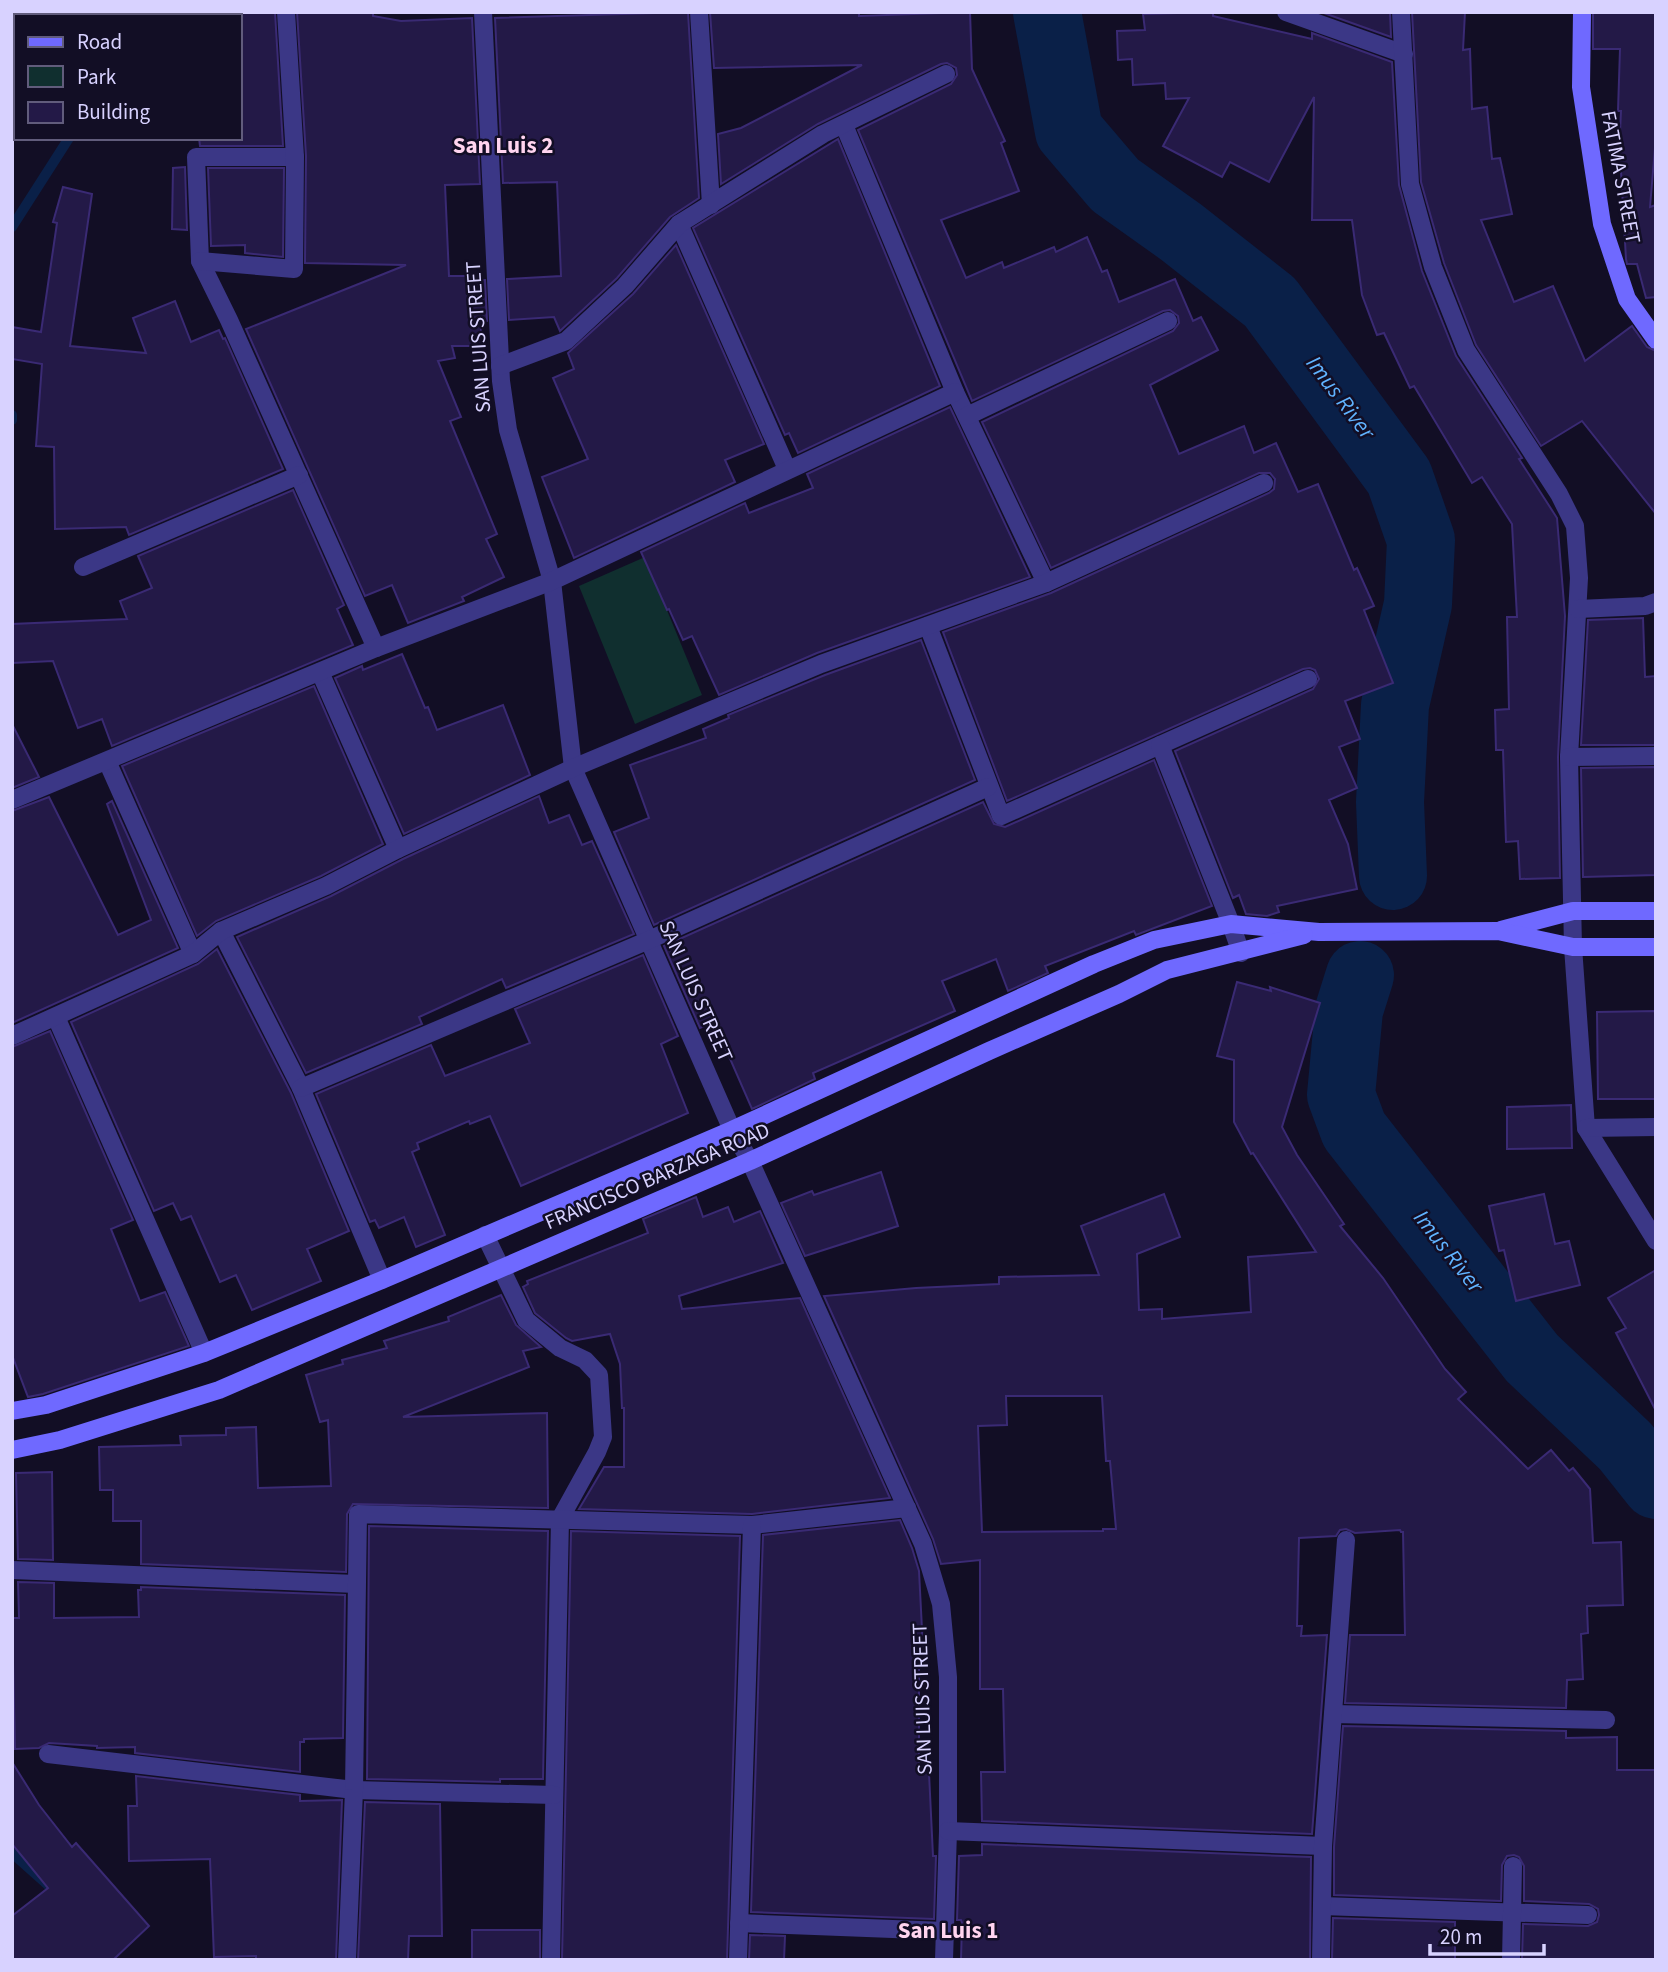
<svg xmlns="http://www.w3.org/2000/svg" width="1668" height="1972" viewBox="0 0 1668 1972" font-family="'Source Sans 3',sans-serif">
	<rect width="100%" height="100%" fill="#120e25"/>
	<!-- green -->
	<path fill="#102f2f" d="M645,557l57,138 -67,29 -56,-138z"/>
	<g fill="none" stroke-linecap="round" stroke-linejoin="round">
		<!-- stream -->
		<g stroke="#0a2048" stroke-width="10">
			<path d="M91,12l1,4"/>
			<path d="M12,227l57,-89"/>
			<path d="M12,415v5"/>
			<path d="M12,1853l37,33"/>
		</g>
		<!-- river -->
		<g stroke="#0a2048" stroke-width="68">
			<path d="M1047,12l22,119 46,54 66,47 89,70 129,175 22,63 -3,64 -23,101 -5,97 3,74"/>
			<path d="M1360,975l-11,35 -8,85 13,35 178,228 93,88 31,39"/>
		</g>
	</g>
	<!-- building -->
	<g fill="#231947" stroke="#3a2a74" stroke-width="2" fill-rule="evenodd">
		<path d="M240,12h35l8,134h-83l-1,-8h41z"/>
		<path d="M297,12h76v4l28,5 71,-3 8,166 -35,1 4,91h23v5l13,-1 2,41 -6,1v24h-29l3,12 -17,3 23,56 -11,4 47,113 -11,5 18,38 -42,20 2,4 -56,22 -16,-38 -27,11 -119,-267 160,-64 -101,-2 1,-107z"/>
		<path d="M688,12l11,186 -29,19 -53,61 -57,53 -6,-14 -45,3 -2,-41 54,-3 -4,-94 -54,1 -8,-165z"/>
		<path d="M710,12h149v4l111,-4 2,57 33,72 -4,2 18,48 -78,29 25,58 36,-16 2,6 50,-21 2,5 31,-15 15,35 5,-2 12,32 56,-23 18,42 8,-4 17,33 -68,35 29,69 65,-28 10,27 22,-10 22,49 20,-8 36,86 3,-2 17,38 -10,4 29,73 -48,18 15,38 -21,8 18,41 -28,12 19,44 9,45 -80,17 2,6 -12,4 -21,-2 -7,-19 -6,3 -58,-147 138,-62 6,-10 -4,-9 -5,-2 -7,1 -296,132 -64,-169 108,-39 218,-100 5,-4 1,-10 -5,-6h-11l-208,95 -69,-146 191,-91 6,-8 -1,-7 -8,-6 -7,1 -191,90 -114,-271 93,-46 6,-9 -1,-7 -9,-5 -6,1 -123,60 -97,60 -3,-50 23,-6 121,-63 -148,3z"/>
		<path d="M1213,12v4l99,23v-6l80,29 7,123 23,86 34,85 66,102 -3,1 38,59 8,98 -7,141 2,121 -40,1 -2,-38 -12,1 -3,-92h-7l-1,-40 14,-1 -2,-92h10l-5,-93 -30,-47 -10,6 -58,-97 -4,2 -26,-55 -7,2 -15,-40 -10,-75h-40l2,-123 -45,85 -39,-20 -8,15 -59,-31 26,-48 -23,1 -1,-16 -32,2 -1,-26 -14,1 -1,-29 28,-1 -2,-16z"/>
		<path d="M1321,12h69l1,25z"/>
		<path d="M1412,12h53l-2,38 7,-1 2,60 15,-2 5,52 8,-1 12,56 -31,6 33,82 39,-16 32,75 47,-35 15,21 9,4v163l-74,-93 -41,25 -65,-101 -32,-82 -23,-81z"/>
		<path d="M1593,12h63v124l-6,71 6,-2v92l-10,1 -9,-34h-10l-1,-5 -6,-105 -1,-1 2,-42h-3l2,-62h-27z"/>
		<path d="M838,139l102,247 -142,67 -9,-20 -4,2 -92,-207z"/>
		<path d="M185,167l2,63 -15,-1 1,-61z"/>
		<path d="M208,168h76l-1,89 -38,-4v-8l-34,1z"/>
		<path d="M63,187l29,7 -22,152 76,7 -13,-35 42,-17 16,41 28,-12 4,9 2,-1 58,131 -154,66 -3,-8 -71,2 -1,-82 -18,-1 6,-82 -30,-5v-32l29,5 16,-109 -4,-1z"/>
		<path d="M676,245l88,199 -39,16 10,22 -161,76 -32,-81 46,-18 -35,-81 21,-9 -6,-16 65,-59z"/>
		<path d="M950,407l80,170 -213,76 -98,42 -27,-59 -9,4 -14,-31 -2,1 -26,-58 104,-49 4,10 64,-25 -6,-14z"/>
		<path d="M293,490l51,115 -7,4 16,36 -241,101 -10,-27 -24,9 -25,-67 -41,2v-39l115,-5 -7,-18 32,-13 -14,-32z"/>
		<path d="M1643,618l2,59 11,-1v69h-75l7,-125z"/>
		<path d="M921,640l54,140 -321,145 -40,-93 35,-14 -19,-53 76,-27 -3,-9 26,-11 -1,-3 97,-40z"/>
		<path d="M402,654l23,54 3,-1 9,23 66,-25 27,70 -126,59 -69,-156 27,-12 1,4z"/>
		<path d="M314,686l69,158 -62,32 -105,45 -19,15 -75,-170z"/>
		<path d="M12,724l27,53 -27,11z"/>
		<path d="M1154,760l58,146 -76,29 -2,-4 -89,35 3,7 -40,18 -12,-32 -54,22 13,30 -142,62 2,6 -63,30 -38,-87 -14,6 -36,-82 319,-144 11,22 11,3z"/>
		<path d="M1656,767v108l-73,2 -2,-109z"/>
		<path d="M539,796l10,27 20,-8 13,30 10,-4 42,93 -128,54 -4,-9 -83,38 3,7 -116,49 -69,-136 94,-41 72,-37z"/>
		<path d="M49,797l69,138 33,-15 -44,-116 5,-3 66,147 -166,75v-212z"/>
		<path d="M217,949l74,144 58,138 -42,18 14,32 -69,29 -16,-35 -16,7 -29,-66 -10,4 -8,-17 -19,8 -83,-189 127,-58z"/>
		<path d="M643,955l35,81 -17,8 27,69 -167,73 -31,-70 -20,8 -1,-3 -52,22 2,6 -7,3 33,83 -29,12 -12,-30 -25,11 -4,-8 -5,2 -54,-128 115,-49 14,31 85,-33 -15,-34z"/>
		<path d="M1237,982l34,9 -1,-4 50,16 -38,124 15,28 47,69 -4,2 43,52 62,91 21,23 -8,7 70,70 23,-19 18,21 4,-3 17,21 3,54 28,-1 2,63 -36,1 1,27 -7,1 2,45 -16,1 -1,28 -221,-5 5,-68h55l-2,-103h-2l-1,-2 -45,3 -9,-4 -6,1 -4,6 -37,2 -2,88h5l-1,10 26,-1 -15,199 -330,-13 -1,-49h24l-2,-83h-23v-129l-39,4 -8,-25 -109,-243 92,-8 83,-4v-7l100,-2 -18,-49 83,-32 16,43 -43,17 2,56 23,-1v10l89,-7 -3,-55 68,-5 -63,-99 -2,1 -17,-32v-62l-17,-4zM1006,1396h96l4,65h4l6,68h-13v2l-121,1 -4,-106 29,-1z"/>
		<path d="M1656,1011v88h-58l-1,-87z"/>
		<path d="M50,1031l83,189 -22,9 29,72 25,-9 24,54 -146,48 -15,3 -16,-42v-308z"/>
		<path d="M1571,1105l1,43 -65,1v-42z"/>
		<path d="M881,1172l17,54 -93,30 -24,-53 31,-12 2,4z"/>
		<path d="M1544,1194l11,50 14,-3 11,44 -64,16 -12,-51 -5,1 -10,-45z"/>
		<path d="M696,1197l7,20 25,-10 6,15 26,-11 23,52 -104,33 3,13 118,-11 90,200 -138,16 -173,-5 25,-42h20v-59h-2l-2,-44 -10,-30 -38,7 -6,-3 -31,-25 -12,-26 5,-3 -1,-3 121,-48 -5,-14z"/>
		<path d="M1656,1270v141l-40,-78 10,-5 -18,-30z"/>
		<path d="M501,1295l15,30 25,22 -18,4 6,16 -126,50 144,-4 1,95 -195,-4 -6,10 -1,58 -205,-8v-43h-28v-31h-13l-1,-43 82,-2 -1,-9 46,-1v-7l30,-1 2,61 73,-2 -3,-66 -8,2 -14,-47 37,-11 -1,-4 45,-12 -3,-7 65,-20 -1,-4z"/>
		<path d="M52,1472l1,88 -35,-1 -2,-86z"/>
		<path d="M900,1520l12,28 7,23 4,78h-4v121l10,3 4,83h3l-2,63 -183,-7 12,-377z"/>
		<path d="M369,1526l179,5 -5,248h-43v3l-133,-3z"/>
		<path d="M571,1531l169,5 -13,424h-165z"/>
		<path d="M18,1582l36,1v35l85,-1 -1,-27h3v-3l204,8 -2,143 -39,1v3h-4v30l-165,-19v-6l-38,1v-2l-48,-3 -10,5 -24,1 -3,-131h7z"/>
		<path d="M1343,1726l223,5v7l51,-1v33h39v190h-134l1,-36 65,2 9,-4 2,-7 -1,-6 -9,-5 -65,-3v-35l-5,-9 -5,-2 -7,1 -5,9 -1,36 -167,-6v-48z"/>
		<path d="M12,1762l27,43 33,42 4,-4 73,83 -36,34h-101v-44l36,-28 -36,-44z"/>
		<path d="M136,1776l164,19v6l42,-1 -6,160h-80v-4l-42,1 -4,-98 -81,2 -1,-55h9z"/>
		<path d="M365,1802l75,2 2,132h-33l-1,24h-50z"/>
		<path d="M982,1844l329,13 -1,103h-349l1,-37 -1,-3h-4l2,-64 23,-1z"/>
		<path d="M1333,1918l122,4v38h-123z"/>
		<rect x="472" y="1930" width="68" height="30"/>
		<path d="M750,1935l35,1 -1,24h-35z"/>
	</g>
	<g fill="none" stroke-linecap="round" stroke-linejoin="round">
		<!-- street -->
		<g stroke="#3b3786" stroke-width="18">
			<path d="M483,12l18,369 7,49 44,151 21,187 159,362 18,31 173,383 18,60 7,73v154l-4,129"/>
			<path d="M699,12l12,193"/>
			<path d="M1286,12l118,42"/>
			<path d="M1401,12l9,172 23,83 33,83 93,144 16,32 4,52 -10,179 4,190 13,181 70,113"/>
			<path d="M844,125l111,267 91,191"/>
			<path d="M295,157h-99l4,104 29,59 147,328"/>
			<path d="M679,224l108,245"/>
			<path d="M200,261l94,8 1,-112 -9,-145"/>
			<path d="M500,366l66,-25 59,-55 54,-62 144,-90 123,-60"/>
			<path d="M967,416l201,-95"/>
			<path d="M83,567l216,-92"/>
			<path d="M1578,609l67,-3 11,-4"/>
			<path d="M928,626l73,190 307,-137"/>
			<path d="M320,672l78,177"/>
			<path d="M1160,745l71,179 10,29"/>
			<path d="M1569,757l87,-1"/>
			<path d="M107,761l86,193"/>
			<path d="M12,800l364,-152 176,-67 403,-189"/>
			<path d="M221,931l80,157 81,192"/>
			<path d="M56,1017l148,336"/>
			<path d="M12,1036l181,-82 28,-23 105,-45 72,-37 175,-81 248,-104 225,-81 218,-100"/>
			<path d="M301,1088l348,-148 339,-153"/>
			<path d="M1586,1128l70,-1"/>
			<path d="M485,1235l41,85 34,28 25,12 14,15 4,62 -6,15 -37,67 -9,441"/>
			<path d="M12,1570l344,14"/>
			<path d="M1333,1714l273,6"/>
			<path d="M48,1754l306,36 200,5"/>
			<path d="M948,1831l375,15"/>
			<path d="M1322,1906l266,9"/>
			<path d="M739,1923l206,8"/>
			<path d="M347,1960l7,-170 4,-276 394,11 155,-17"/>
			<path d="M738,1960l14,-435"/>
			<path d="M1321,1960l2,-114 23,-306"/>
			<path d="M1511,1960l2,-94"/>
		</g>
		<!-- secondary -->
		<g stroke="#6f69ff" stroke-width="18">
			<path d="M1582,12l-1,75 21,137 25,75 29,41"/>
			<path d="M1501,930l72,-19h83"/>
			<path d="M12,1411l34,-6 158,-52 178,-73 350,-150 362,-166 60,-24 77,-16 88,8 179,-1 75,16h83"/>
			<path d="M12,1450l48,-10 159,-50 531,-229 239,-110 130,-57 48,-24 137,-35"/>
		</g>
	</g>
	<g text-anchor="middle" stroke-width="5" stroke-linejoin="round" paint-order="stroke">
		<!-- street labels -->
		<g font-size="21" fill="#d8d2ff" stroke="#120e25">
			<text transform="translate(1621 177) rotate(79)" y="7">FATIMA STREET</text>
			<text transform="translate(478 337) rotate(-94)" y="7">SAN LUIS STREET</text>
			<text transform="translate(696 991) rotate(66)" y="7">SAN LUIS STREET</text>
			<text transform="translate(657 1176) rotate(-23)" y="7">FRANCISCO BARZAGA ROAD</text>
			<text transform="translate(922 1699) rotate(-92)" y="7">SAN LUIS STREET</text>
		</g>
		<!-- neighbourhood labels -->
		<g font-size="23" font-weight="bold" fill="#ffd4ef" stroke="#120e25">
			<text x="503" y="153">San Luis 2</text>
			<text x="948" y="1938">San Luis 1</text>
		</g>
		<!-- water labels -->
		<g font-size="23" font-style="italic" fill="#60b3ff" stroke="#120e25">
			<text transform="translate(1341 397) rotate(53)" y="8">Imus River</text>
			<text transform="translate(1449 1251) rotate(52)" y="8">Imus River</text>
		</g>
	</g>
	<!-- border -->
	<rect width="1668" height="1972" fill="none" stroke="#d8d2ff" stroke-width="28"/>
	<!-- legend -->
	<rect x="14" y="14" width="228" height="126" fill="#120e25" stroke="#615c7c" stroke-width="2"/>
	<rect x="28" y="37" width="35" height="10" fill="#6f69ff" stroke="#615c7c" stroke-width="2"/>
	<text x="77" y="49" font-size="21" fill="#d8d2ff">Road</text>
	<rect x="28" y="66" width="35" height="21" fill="#102f2f" stroke="#615c7c" stroke-width="2"/>
	<text x="77" y="84" font-size="21" fill="#d8d2ff">Park</text>
	<rect x="28" y="102" width="35" height="21" fill="#231947" stroke="#615c7c" stroke-width="2"/>
	<text x="77" y="119" font-size="21" fill="#d8d2ff">Building</text>
	<!-- scale -->
	<path d="M1430 1944v10h114v-10" fill="none" stroke="#d8d2ff" stroke-width="3.5"/>
	<text x="1440" y="1944" font-size="21" fill="#d8d2ff" stroke="#120e25" stroke-width="5" paint-order="stroke">20 m</text>
</svg>
